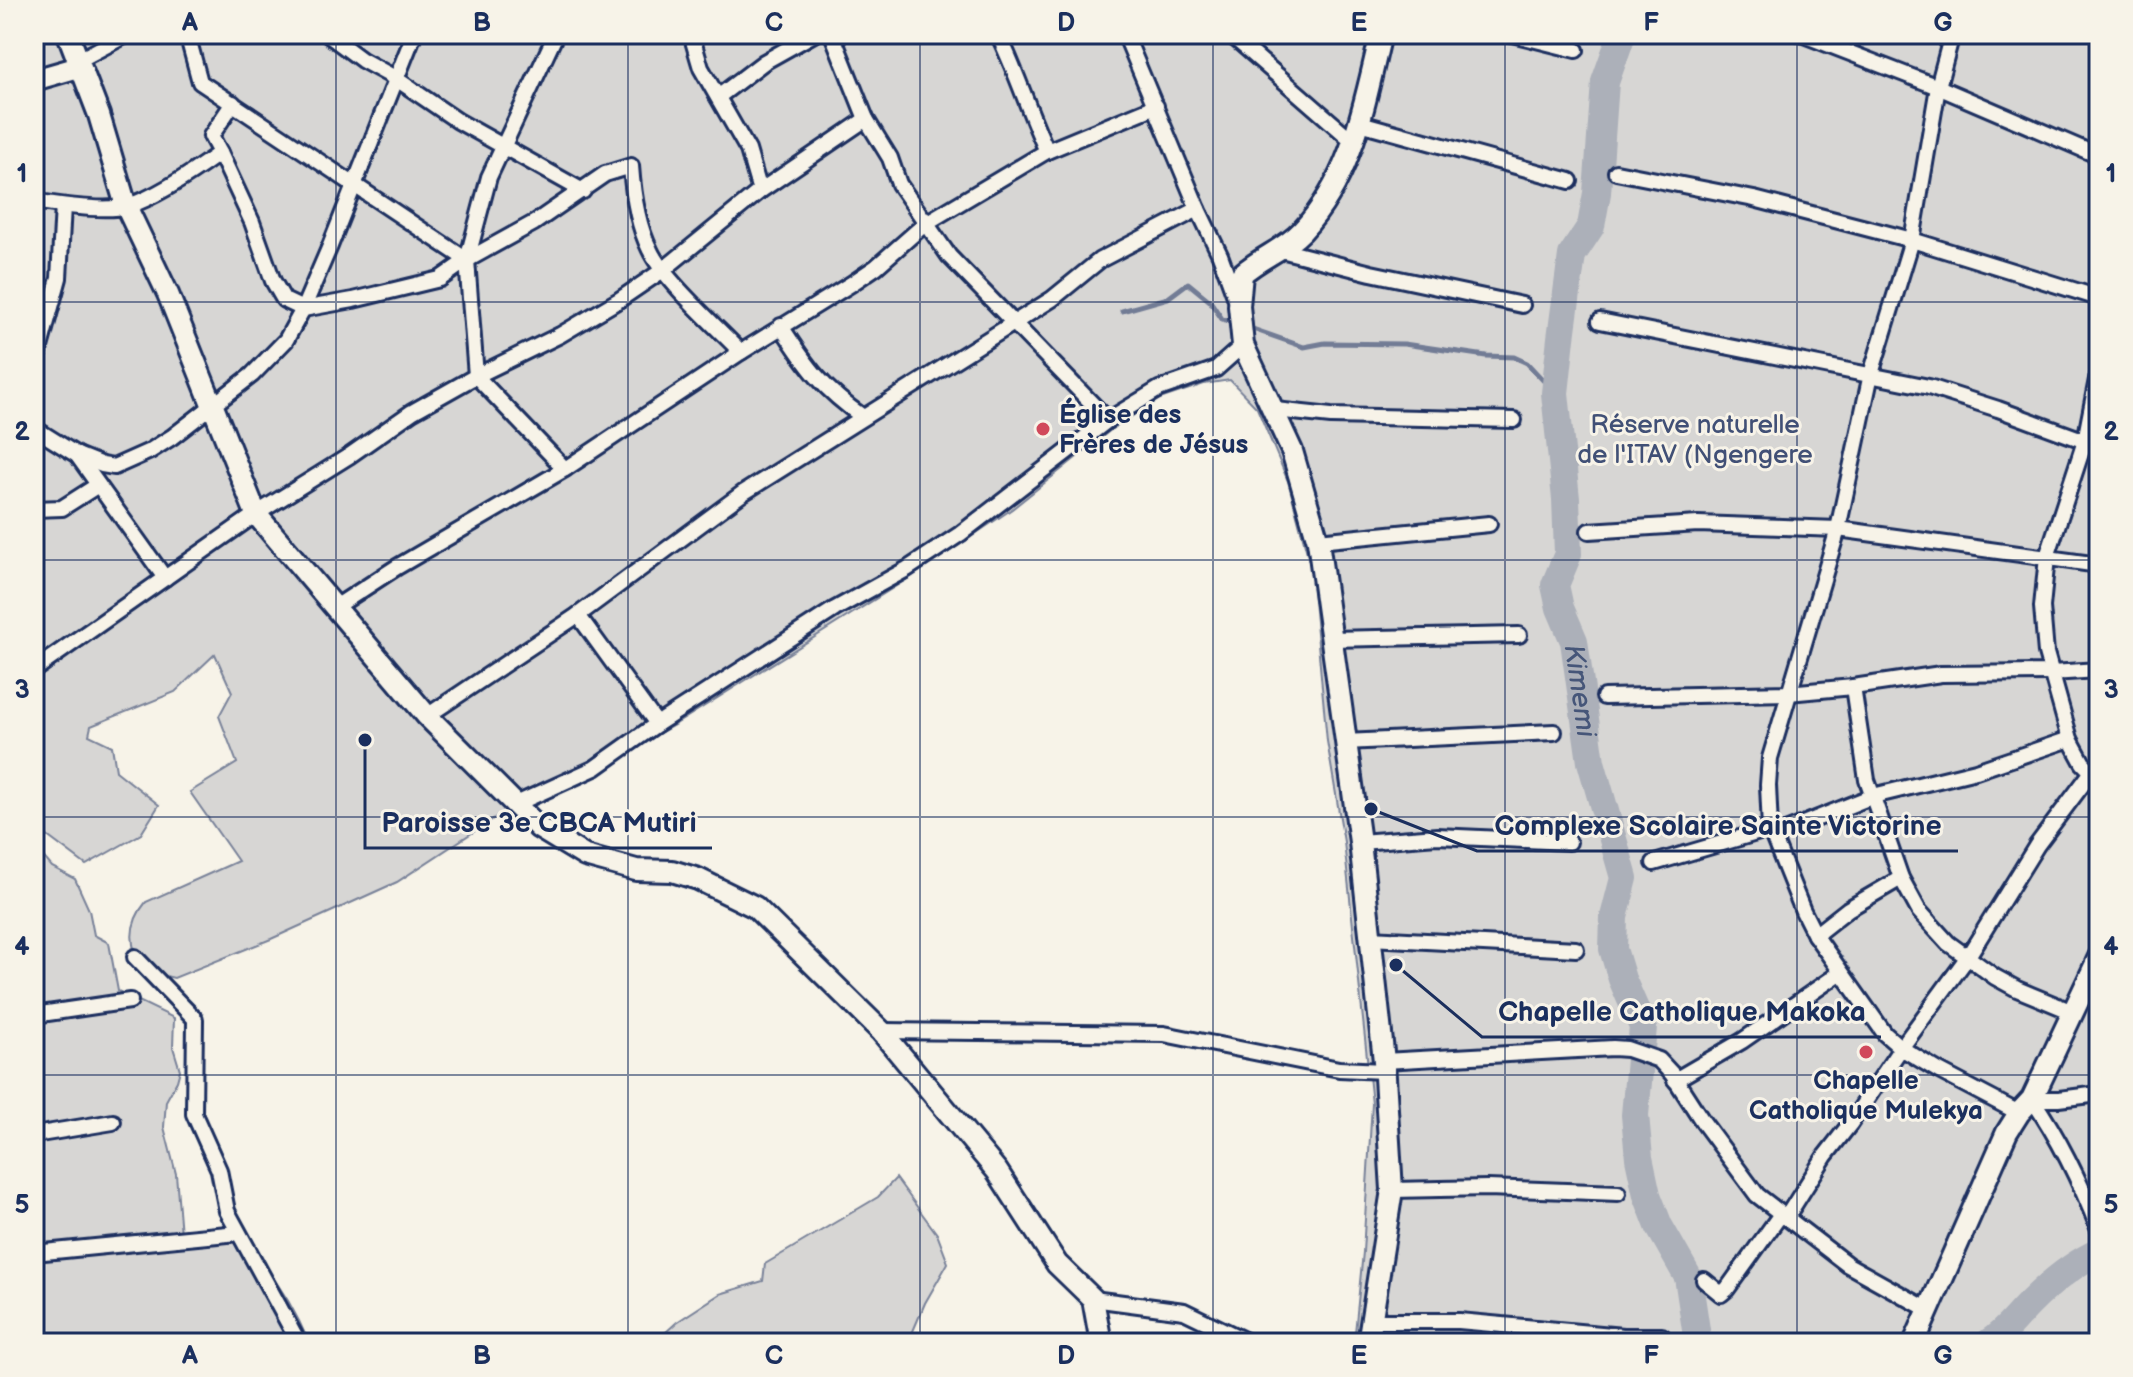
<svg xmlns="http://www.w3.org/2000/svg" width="2133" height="1377" viewBox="0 0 2133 1377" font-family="'Balsamiq Sans',sans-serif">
	<rect width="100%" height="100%" fill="#f7f3e8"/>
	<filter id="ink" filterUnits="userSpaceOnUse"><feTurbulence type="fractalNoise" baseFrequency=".0125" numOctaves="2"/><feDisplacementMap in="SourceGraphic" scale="16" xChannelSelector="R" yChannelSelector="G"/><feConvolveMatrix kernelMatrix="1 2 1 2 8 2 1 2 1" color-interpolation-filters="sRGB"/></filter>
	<g filter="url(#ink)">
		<!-- green -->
		<g fill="#d7d6d4" stroke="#798299" stroke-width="2">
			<path d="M34,34h2065v1309h-745l9,-91 9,-148 -28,-262 -17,-101 -16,-173 -23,-87 -31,-73 -27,-28 -26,4 -62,21 -130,104 -84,57 -252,158 -129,72 -31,8 -119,78 -126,57 -97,39 -30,-7c-15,-24 -17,-46 2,-69l92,-41 -48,-69 47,-29 -18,-47 13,-24 -17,-38 -40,38 -84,34 -2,9 23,11 4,25 43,34 -18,29 -55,31 -52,-39z"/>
			<path d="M34,846l18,21 23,12 14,31 5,25 15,8 9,48 56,27 -1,29 7,23 -3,11 -11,20 -2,26 12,47 5,60 59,3c29,31 53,67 69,106h-275z"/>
			<path d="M896,1178l41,56 11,29 -23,40 -17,40h-254l23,-21 43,-28 43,-13 2,-17 113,-67z"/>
		</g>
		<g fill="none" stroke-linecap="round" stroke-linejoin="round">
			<!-- stream -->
			<g stroke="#727c95" stroke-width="5">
				<path d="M1122,311l46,-13 20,-15 22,18 12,18 12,4"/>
				<path d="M1247,327l57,20 21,-4 79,1 82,12 28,1 13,6 28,30"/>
			</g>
			<!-- river -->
			<g stroke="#acb0b9" stroke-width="28">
				<path id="s1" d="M1622,34l-17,48 -8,111 -6,33 -19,29 -11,83 -6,55 11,106 2,55 -13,31 5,23 14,33 17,121 33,116 -10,39 -1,32 9,30 21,48 -8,88 4,43 8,37 12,31 29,51 10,66"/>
				<path d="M1988,1343c17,-10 27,-25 41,-39 21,-21 43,-40 70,-52"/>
			</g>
			<defs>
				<g id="street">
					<path d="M187,34l13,48 267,178"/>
					<path d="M327,34l35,26 33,18 63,43 125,70"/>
					<path d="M556,34l-67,143 -22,83 9,116 89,93"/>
					<path d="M691,34l10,34 47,82 12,41"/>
					<path d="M832,34l34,85 24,39 9,26 50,72 159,164"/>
					<path d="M998,34c19,38 31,79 49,117"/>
					<path d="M1125,34l73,175 22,46 16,44"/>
					<path d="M1230,34l124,108"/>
					<path d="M1512,34l64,16"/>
					<path d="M1801,34l137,53 161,69"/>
					<path d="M1952,34l-14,53 -26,153 -41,134 -33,155 -68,229 -2,27 2,44 33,82 12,24 70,99 16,14 38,23 80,42"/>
					<path d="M77,61l51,-27"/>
					<path d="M718,97l46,-35 50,-28"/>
					<path d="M1360,123l210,58"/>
					<path d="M220,153l32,69 21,59 11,19 19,9 50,-9 87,-21 27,-19 67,-37 71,-49 26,-8c2,28 6,58 19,84 13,29 67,77 91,102"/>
					<path d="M1616,172l138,27 158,41 187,58"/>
					<path d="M34,201c24,4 71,11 94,5 29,-9 67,-35 92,-53l-9,-17 22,-33"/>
					<path d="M1281,250l90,23 151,32"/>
					<path d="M1600,321l329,66 69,22 101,37"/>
					<path d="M781,326c26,41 42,63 82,91"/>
					<path d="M34,369l25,-91 4,-72"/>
					<path d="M1275,410l56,6 183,4"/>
					<path d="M34,428l43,27 88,123"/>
					<path d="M77,455l25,10 12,2 36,-16 22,-14 80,-62 34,-35 17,-31 27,-63 84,-212"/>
					<path d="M34,509l28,-1 36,-23"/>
					<path d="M1589,531l109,-7 140,5 261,36"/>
					<path d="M1318,541l171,-17"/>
					<path d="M334,608l63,-41 168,-98 176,-117 110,-68 25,-17 50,-44 121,-72 109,-45"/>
					<path d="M578,615l79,109"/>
					<path d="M1330,639l189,-4"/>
					<path d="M34,670l222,-156 93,-58 63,-44 64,-36 84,-41 59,-35 44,-30 97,-79 106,-72"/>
					<path d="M1853,687l14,93 34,98 18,33 29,32 47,34 22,12 58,24"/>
					<path d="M1604,697l184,-4 65,-6 88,-13 110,-1 48,-3"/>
					<path d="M427,716l151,-101 165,-122 309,-194 48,-39 98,-51"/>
					<path d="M1345,742l209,-10"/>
					<path d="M2099,779l-16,-16 -13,-24 -24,-86 -4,-46 5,-50 38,-116 14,-72"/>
					<path d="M516,804l79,-36 62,-44 178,-115 72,-40 53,-35 148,-114 51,-31 57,-20 27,-24"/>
					<path d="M1773,836l100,-40 103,-25 94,-32"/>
					<path d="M1360,842l77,-6 132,6"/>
					<path d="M1654,863l116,-34"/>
					<path d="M1815,935l33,-26 53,-31"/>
					<path d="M1370,938l206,11"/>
					<path d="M135,957l60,62 -1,95 25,56 8,41 72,132"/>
					<path d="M34,1015l96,-14"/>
					<path d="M881,1031l283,3 175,35 45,2"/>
					<path d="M1384,1061l229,-13 14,1 32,11 13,14 31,48 54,73 91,70 79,44"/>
					<path d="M1675,1080l67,-39 98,-68"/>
					<path d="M2032,1099c29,42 49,84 67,131"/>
					<path d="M2032,1099h27l40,-5"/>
					<path d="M34,1135l79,-13"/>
					<path d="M1392,1190l96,-2 130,5"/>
					<path d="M1786,1218l39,-62 25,-32 51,-76 66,-90 70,-113 54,-72"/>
					<path d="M34,1253l204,-20"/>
					<path d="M1704,1280l17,14 6,-5 54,-75"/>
					<path d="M34,1297l5,46"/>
					<path d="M1093,1299l91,12 66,32"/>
					<path d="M1371,1321h88l164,15h39"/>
				</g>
				<g id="secondary">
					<path d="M68,34l31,81 27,91 42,88 88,220 171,202 112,112 46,28 51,14 36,1 26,8 57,28 126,124 116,140 60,93 36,35 8,44"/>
					<path d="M34,80l45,-13"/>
					<path d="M1368,1343l24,-153 -8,-129 -24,-219 -42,-301 -26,-90 -49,-106 -4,-39 3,-32c19,-17 42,-24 60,-43 51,-55 62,-127 79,-197"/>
					<path d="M1914,1343l93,-211 12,-19 13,-14 67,-142"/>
				</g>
			</defs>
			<!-- street casing -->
			<use href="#street" stroke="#1b2f5e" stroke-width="20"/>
			<!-- secondary casing -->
			<use href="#secondary" stroke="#1b2f5e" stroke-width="26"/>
			<!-- street -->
			<use href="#street" stroke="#f7f3e8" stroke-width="14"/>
			<!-- secondary -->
			<use href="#secondary" stroke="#f7f3e8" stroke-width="20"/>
		</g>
	</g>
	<!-- grid -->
	<path fill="none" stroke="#1b2f5e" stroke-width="2" stroke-opacity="0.55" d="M336,34v1309M628,34v1309M920,34v1309M1213,34v1309M1505,34v1309M1797,34v1309M34,302h2065M34,560h2065M34,817h2065M34,1075h2065"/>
	<!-- markers -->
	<g fill="#d1495b" stroke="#f7f3e8" stroke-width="3">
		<circle cx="1043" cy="429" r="8"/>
		<circle cx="1866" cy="1052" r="8"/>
	</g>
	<g text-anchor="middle" stroke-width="6" stroke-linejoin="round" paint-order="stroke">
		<!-- poi labels -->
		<g font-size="26" font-weight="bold" fill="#1b2f5e" stroke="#f7f3e8" text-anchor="start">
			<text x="1059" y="423">Église des<tspan x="1059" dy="30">Frères de Jésus</tspan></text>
			<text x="1866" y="1089" text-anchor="middle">Chapelle<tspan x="1866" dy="30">Catholique Mulekya</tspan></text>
		</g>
		<!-- park labels -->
		<g font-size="26" fill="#415076" stroke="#f7f3e8">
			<text x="1695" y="433">Réserve naturelle<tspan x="1695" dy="30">de l'ITAV (Ngengere</tspan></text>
		</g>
		<!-- water labels -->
		<g font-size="28" font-style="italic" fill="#465679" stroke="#f7f3e8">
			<text dy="10" stroke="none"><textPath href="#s1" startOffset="674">Kimemi</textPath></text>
		</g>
	</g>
	<!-- callouts -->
	<path fill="none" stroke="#1b2f5e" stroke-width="3" d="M365 740L365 848H712M1371 809L1477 851H1958M1396 965L1482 1037H1881"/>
	<g fill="#1b2f5e" stroke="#f7f3e8" stroke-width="3">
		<circle cx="365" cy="740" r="8"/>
		<circle cx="1371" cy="809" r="8"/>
		<circle cx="1396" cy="965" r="8"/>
	</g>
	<g font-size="28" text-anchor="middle" font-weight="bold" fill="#1b2f5e" stroke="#f7f3e8" stroke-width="6" stroke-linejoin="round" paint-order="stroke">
		<text x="539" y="832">Paroisse 3e CBCA Mutiri</text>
		<text x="1718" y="835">Complexe Scolaire Sainte Victorine</text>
		<text x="1682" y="1021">Chapelle Catholique Makoka</text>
	</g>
	<!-- margin -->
	<rect width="2133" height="1377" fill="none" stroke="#f7f3e8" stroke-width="88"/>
	<rect x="44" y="44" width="2045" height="1289" fill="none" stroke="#1b2f5e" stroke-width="3"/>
	<g font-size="26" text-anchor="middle" font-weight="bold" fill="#1b2f5e">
		<text x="190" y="31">A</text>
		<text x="482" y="31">B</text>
		<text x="774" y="31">C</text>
		<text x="1066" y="31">D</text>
		<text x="1359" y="31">E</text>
		<text x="1651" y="31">F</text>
		<text x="1943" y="31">G</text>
		<text x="22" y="182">1</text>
		<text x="2111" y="182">1</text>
		<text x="22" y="440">2</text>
		<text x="2111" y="440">2</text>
		<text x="22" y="698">3</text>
		<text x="2111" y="698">3</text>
		<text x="22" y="955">4</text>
		<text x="2111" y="955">4</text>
		<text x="22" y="1213">5</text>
		<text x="2111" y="1213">5</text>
		<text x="190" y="1364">A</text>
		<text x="482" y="1364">B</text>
		<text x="774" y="1364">C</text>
		<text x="1066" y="1364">D</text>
		<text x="1359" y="1364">E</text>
		<text x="1651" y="1364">F</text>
		<text x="1943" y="1364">G</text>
	</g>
</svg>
